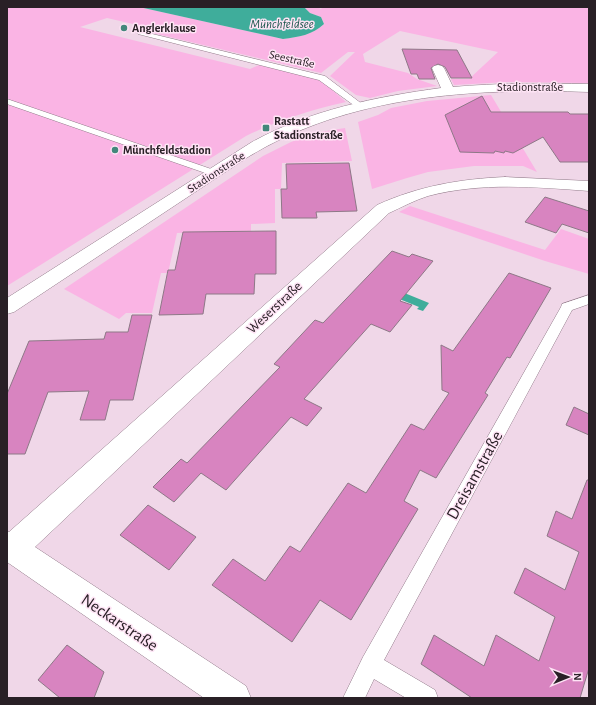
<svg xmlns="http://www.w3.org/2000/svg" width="596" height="705" viewBox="0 0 596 705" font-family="'Alegreya Sans',sans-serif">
	<rect width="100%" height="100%" fill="#f0d7e8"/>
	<!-- green -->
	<g fill="#fab4e4">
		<path d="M7,7h132l144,32c16,-2 29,-4 41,-15l-3,-7 -11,-4 -6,-6h15l1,2 5,-2h264v76l-82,-1 -53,3 -3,-6h18l29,-27 -98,-21 -37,23 2,8 43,11 9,6 20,7 -39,5 -28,7 -14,-3 -26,-19 25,-24h-7l-27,21 -181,-43 6,-3 -39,-9 -27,9 170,42 9,-4 62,15 25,22c-35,8 -68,18 -100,34l-239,150z"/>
		<path d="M491,95l46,77 -14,-6h-49l-46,6 -21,6 -35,11 -14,-67 20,-7 13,-7 36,-7z"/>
		<path d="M345,128l7,33 -70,2 -1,26h-6v34l-24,1v7l-74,2 -9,40h-7l-9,40h-26l-7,6 -55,-30 199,-133 28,-14 23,-9z"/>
		<path d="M410,206l135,44 16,-21 28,10v35l-44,-13 -146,-49z"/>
	</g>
	<!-- water -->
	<g fill="#3fad9b">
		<path d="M139,7h165l6,6 11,4 3,7c-12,11 -25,13 -41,15z"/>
		<path d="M402,292l27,11 -6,8 -6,-2 2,-2 -22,-9z"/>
	</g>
	<!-- building -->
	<g fill="#d884c0" stroke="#8e7887">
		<path d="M402,49l55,1 15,28h-21l-6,-11 -7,-3 -7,4 4,11h-16l-2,-5h-6z"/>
		<path d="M482,96l9,16h77l2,2h19v48h-29l-17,-25 -30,16 -8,-2 -1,2 -9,-2 -1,2 -34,-1 -15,-37z"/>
		<path d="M349,163l8,48 -41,1 1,6h-35l-1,-29h6l-1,-25z"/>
		<path d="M545,197l44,14v22l-27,-9 -6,9 -31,-11z"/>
		<path d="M276,231v43h-21l-1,20h-48l-3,20 -44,1 9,-45h7l8,-38z"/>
		<path d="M392,251l17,6 3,-3 21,7 -33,40 12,4 -22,27 -19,-8 -67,75 18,9 -15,18 -16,-9 -65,73 -25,-17 -27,29 -21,-15 28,-28 6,4 93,-96 -6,-3 41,-44 8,3z"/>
		<path d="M509,273l42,15 -41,70 -3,-1 -22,36 3,2 -52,83 -16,-8 -16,31 14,8 -67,111 -31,-20 -28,42 -80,-57 21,-26 32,22 25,-35 10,6 48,-69 18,10 45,-69 13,6 25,-37 -7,-3 -1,-45 12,6z"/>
		<path d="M132,315h20l-19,85h-23l-5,20h-25l9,-29 -41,1 -23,62h-18v-60l22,-53 75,-2 2,-7h22z"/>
		<path d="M574,407l15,7v21l-23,-10z"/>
		<path d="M587,480h2v188l-9,30h-108l-51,-34 13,-29 50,31 12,-31 43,26 16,-44 -41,-24 11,-25 40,22 14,-38 -32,-16 9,-25 16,8z"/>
		<path d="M148,505l48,32 -27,33 -49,-35z"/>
		<path d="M67,645l37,27 -10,26h-34l-22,-18z"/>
	</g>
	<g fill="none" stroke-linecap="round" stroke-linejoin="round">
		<defs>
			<g id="service">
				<path d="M140,31l185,45 41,31 -1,2h-6l-40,-29 -181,-46 -1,-1z"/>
				<path d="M7,99l210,72 2,2 -2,2h-6l-204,-71z"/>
				<path d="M589,295v9l-17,6 -188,350 51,30 3,8h-32l-32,-19 -9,19h-22l20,-41 198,-350 1,-3z"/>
			</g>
			<g id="minor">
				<path d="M438,65l4,1 2,2 9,19c45,-4 90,-4 136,-3v8c-116,-4 -240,3 -341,65l-234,155 -7,2v-16l245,-156c58,-32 123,-45 189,-54l-9,-20 2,-2z"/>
				<path d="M505,177l84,4v10c-53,-4 -108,-9 -161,5 -13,4 -26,11 -39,17l-354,334 211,139 5,12h-47l-197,-136v-31l2,1 368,-327c42,-19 83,-26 128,-28z"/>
			</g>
		</defs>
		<!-- service casing -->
		<use href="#service" stroke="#927b8a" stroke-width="1"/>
		<!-- minor casing -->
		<use href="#minor" stroke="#927b8a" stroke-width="1"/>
		<!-- service -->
		<use href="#service" fill="#fff" fill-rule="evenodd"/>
		<!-- minor -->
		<use href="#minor" fill="#fff" fill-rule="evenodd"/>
	</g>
	<!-- markers -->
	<g fill="#43877b" stroke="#fee4f5" stroke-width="1.5">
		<circle cx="124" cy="28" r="4"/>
		<rect x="262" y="124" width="8" height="8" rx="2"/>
		<circle cx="115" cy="150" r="4"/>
	</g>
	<g text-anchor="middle" stroke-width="3" stroke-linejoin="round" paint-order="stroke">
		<!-- far-poi labels -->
		<g font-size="12" font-weight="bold" fill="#292026" stroke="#fee4f5" text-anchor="start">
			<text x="132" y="32">Anglerklause</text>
			<text x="274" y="125">Rastatt<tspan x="274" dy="14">Stadionstraße</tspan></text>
			<text x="123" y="154">Münchfeldstadion</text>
		</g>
		<!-- far-street labels -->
		<g font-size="12" fill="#292026" stroke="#fee4f5">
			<text transform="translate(292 59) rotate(13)" y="4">Seestraße</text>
			<text x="530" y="91">Stadionstraße</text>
			<text transform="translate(216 172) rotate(-33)" y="4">Stadionstraße</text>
		</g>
		<!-- far-water labels -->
		<g font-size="13" font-style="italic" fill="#1a564c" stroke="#fee4f5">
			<text x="282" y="28">Münchfeldsee</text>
		</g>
		<!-- street labels -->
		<g font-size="14" fill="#292026" stroke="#fee4f5">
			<text transform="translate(274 307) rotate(-43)" y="5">Weserstraße</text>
		</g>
		<!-- near-street labels -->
		<g font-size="17" fill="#292026" stroke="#fee4f5">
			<text transform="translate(474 475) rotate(-61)" y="6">Dreisamstraße</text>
			<text transform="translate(120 622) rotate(34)" y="6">Neckarstraße</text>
		</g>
	</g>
	<!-- border -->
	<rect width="596" height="705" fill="none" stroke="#292026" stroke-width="16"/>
	<!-- north arrow -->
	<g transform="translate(568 677) rotate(89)" stroke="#fee4f5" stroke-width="3" paint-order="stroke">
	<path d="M0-3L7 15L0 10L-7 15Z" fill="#292026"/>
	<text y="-6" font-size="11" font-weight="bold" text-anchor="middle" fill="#292026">N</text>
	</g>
</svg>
